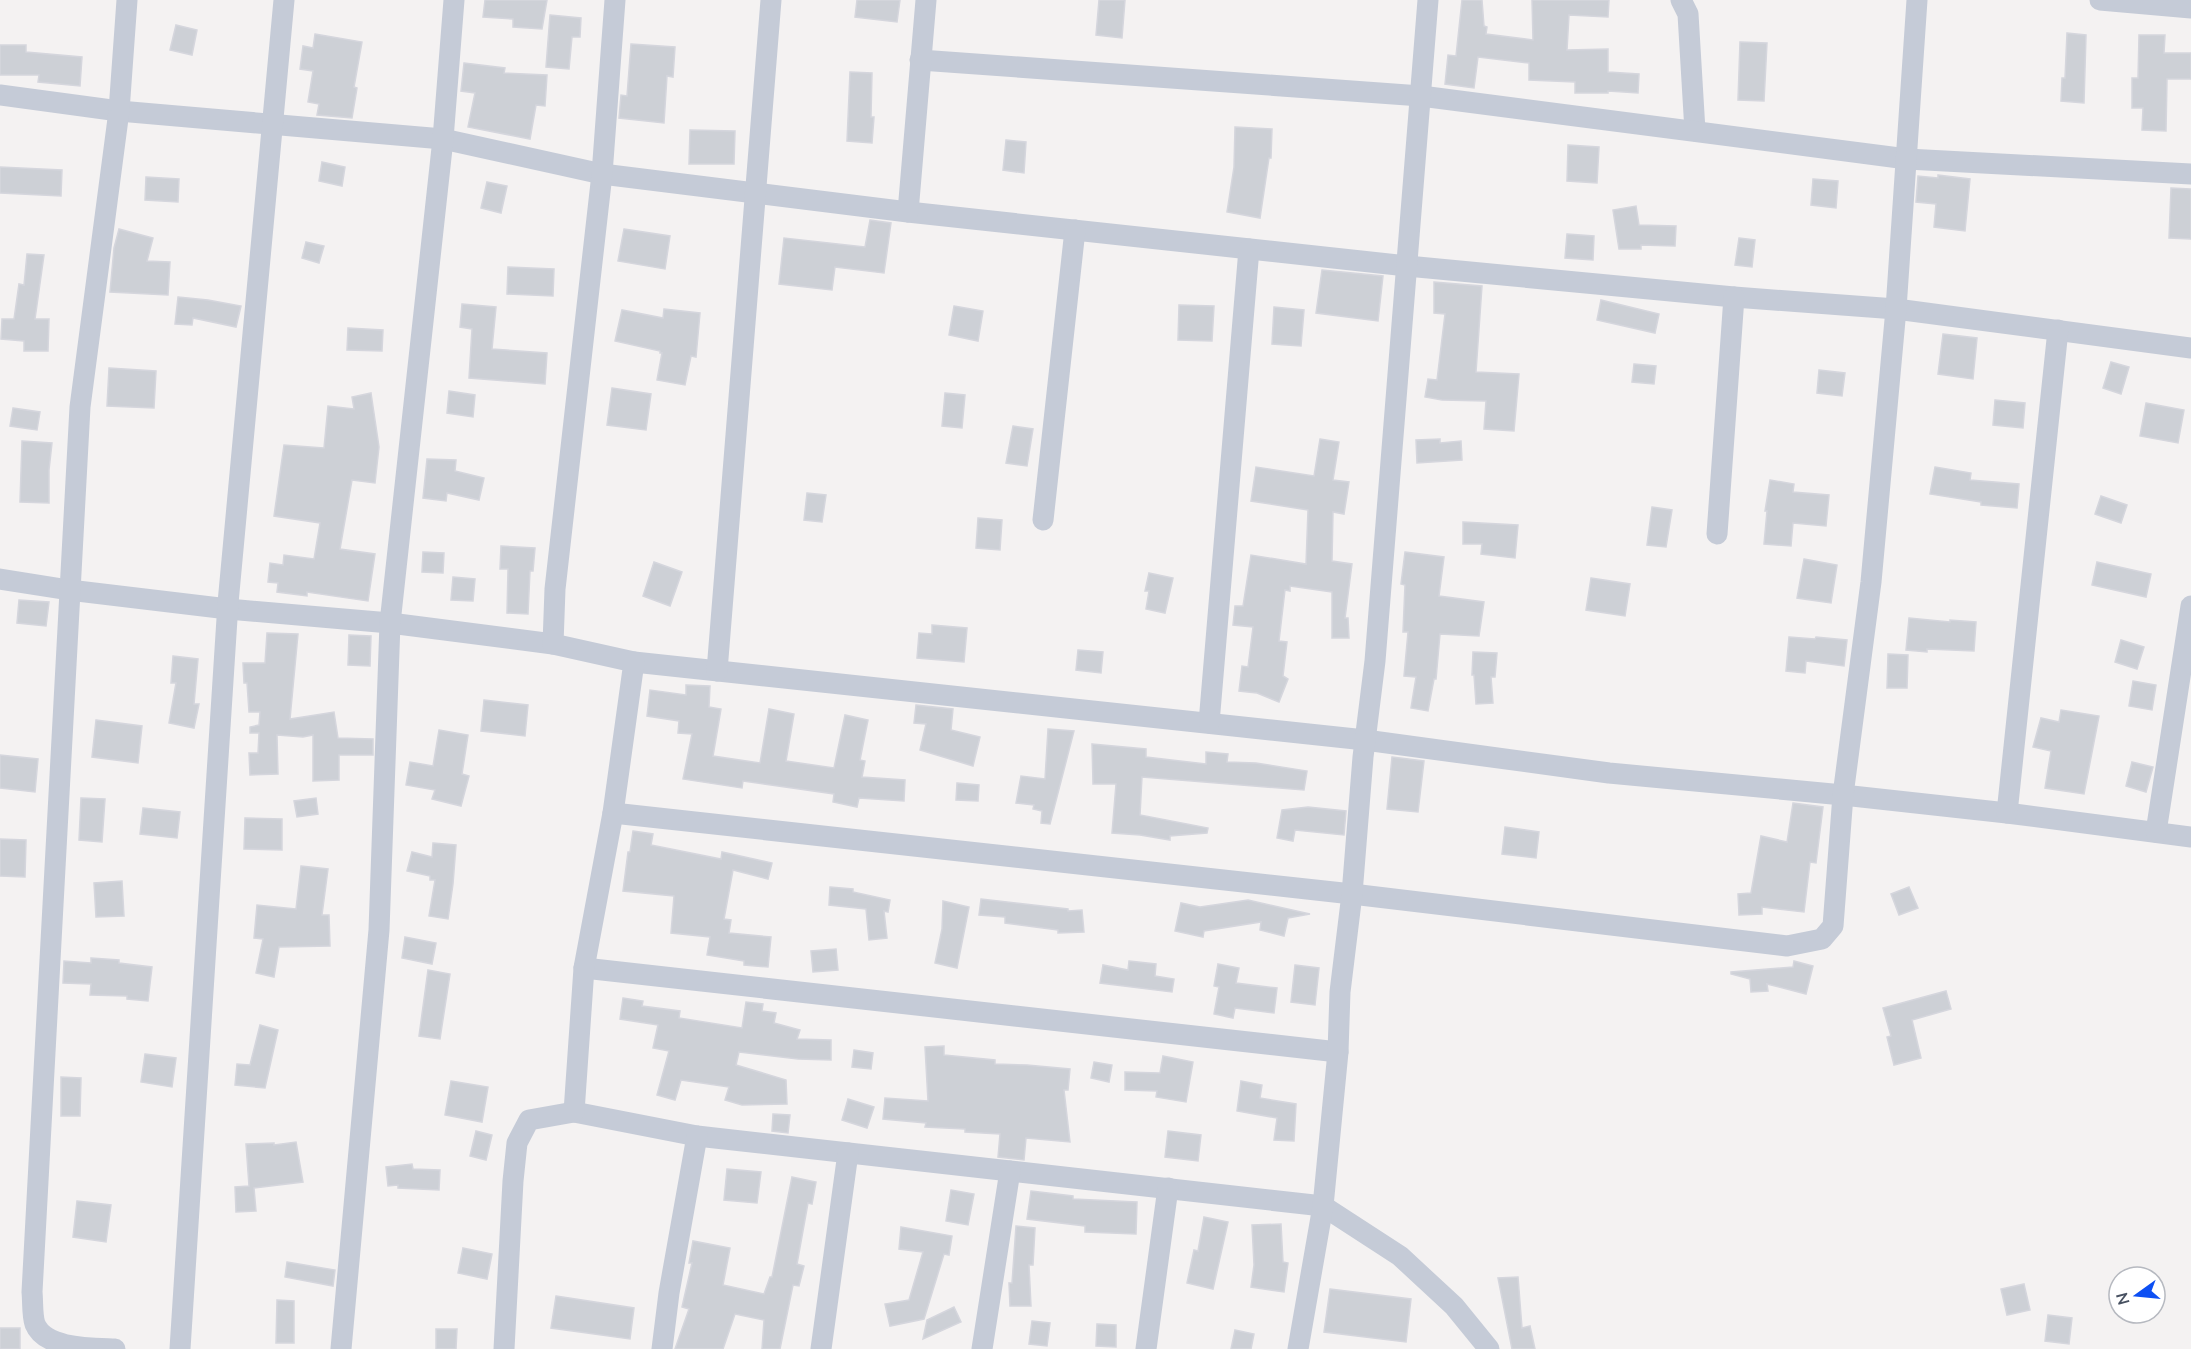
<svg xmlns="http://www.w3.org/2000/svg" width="2191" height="1349" viewBox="0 0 2191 1349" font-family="'Nunito Sans',sans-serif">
	<rect width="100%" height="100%" fill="#f4f2f2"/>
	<!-- building -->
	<g fill="#cdd0d6" stroke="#d5d6dd" stroke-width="1.5">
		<path d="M485,0h62l-5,29 -29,-2v-8l-30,-2z"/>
		<path d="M857,0h43l-3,22 -42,-5z"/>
		<path d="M1099,0h26l-3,38 -26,-3z"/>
		<path d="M1462,0h20l2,26 3,1 -1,7 47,6 -1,-40h77l-1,17 -39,-2 -2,35 41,-1v23l31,2 -1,19 -30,-2v2h-33v-11l-46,-2v-17l-51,-6 -4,31 -29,-4 3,-29 8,1z"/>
		<path d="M550,15l31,3 -1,19h-8l-3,32 -23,-2z"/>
		<path d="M176,25l21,5 -5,25 -22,-5z"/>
		<path d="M2067,33l19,2 -2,68 -23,-2 1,-23h3z"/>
		<path d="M315,34l47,8 -8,45 3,1 -5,30 -35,-3 2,-11 -11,-2 5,-31 -13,-2 3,-23 10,2z"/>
		<path d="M2139,35h26l-1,18h27v26h-24l-1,52 -24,-1 1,-22h-11v-30h6z"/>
		<path d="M1740,42l27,1 -3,58 -26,-1z"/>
		<path d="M631,44l44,3 -2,30 -6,-1 -3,47 -45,-5 2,-23 6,1z"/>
		<path d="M0,45h26v7l56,5 -2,29 -42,-4 1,-7h-39z"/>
		<path d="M464,63l41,5 -1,5 43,2 -2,31 -9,-1 -6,34 -62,-12 7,-34 -14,-2z"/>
		<path d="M850,72l22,1 -1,44h3l-2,26 -25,-2z"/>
		<path d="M1235,127l37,2 -1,29h-2l-9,60 -33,-6 7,-45z"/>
		<path d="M690,130l45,1 -1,33h-45z"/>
		<path d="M1006,140l20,2 -2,31 -21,-3z"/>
		<path d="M1568,145l31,2 -2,36 -30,-2z"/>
		<path d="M322,162l23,5 -3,19 -23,-5z"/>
		<path d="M0,167l62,3 -1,26 -61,-3z"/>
		<path d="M1938,175l32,4 -5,52 -31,-4 2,-23 -20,-2 2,-26 20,2z"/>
		<path d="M146,177l33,2 -1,23 -33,-2z"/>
		<path d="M1813,179l25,2 -2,27 -25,-3z"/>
		<path d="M487,182l20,4 -6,27 -20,-5z"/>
		<path d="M2171,188l20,1v50l-22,-1z"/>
		<path d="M1636,206l3,19 37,1 -1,20 -34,-1v4h-22l-6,-39z"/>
		<path d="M870,220l21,3 -7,50 -49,-6 -3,23 -53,-6 5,-46 81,9z"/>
		<path d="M119,229l34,9 -6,23 23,1 -2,33 -58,-3 4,-44z"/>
		<path d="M624,229l46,7 -5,33 -47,-8z"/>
		<path d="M1567,234l27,2 -1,24 -28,-2z"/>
		<path d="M1739,238l16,2 -3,27 -17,-2z"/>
		<path d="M306,242l18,4 -5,17 -17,-5z"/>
		<path d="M27,254l17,1 -9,64h14l-1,32h-24v-10l-23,-2 1,-20h12l5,-35 5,1z"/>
		<path d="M508,267l46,2 -1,27 -46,-2z"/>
		<path d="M1322,270l61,6 -5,45 -62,-8z"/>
		<path d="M1434,282l48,4 -6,86 43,2 -5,57 -30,-2 2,-28 -44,-1 -17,-3 3,-18 9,1 8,-66 -11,-1z"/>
		<path d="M178,297l30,3 33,6 -5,21 -43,-9 -1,7 -17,-1z"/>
		<path d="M1601,300l58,14 -4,19 -58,-13z"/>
		<path d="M462,304l34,3 -4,42 55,4 -2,31 -76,-6 3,-49 -12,-2z"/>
		<path d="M1179,305l35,1 -2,35 -34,-1z"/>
		<path d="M954,306l29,5 -5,30 -29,-6z"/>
		<path d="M1274,307l30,3 -3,36 -29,-2z"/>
		<path d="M664,309l36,4 -4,44 -5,-1 -6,29 -28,-5 5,-27h-2v-2l-45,-10 7,-31 41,8z"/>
		<path d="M348,328l35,2 -1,21 -35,-1z"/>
		<path d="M1943,334l34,4 -4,41 -35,-5z"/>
		<path d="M2111,362l18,5 -8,27 -18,-6z"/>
		<path d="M1634,364l22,2 -2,18 -22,-2z"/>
		<path d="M109,368l47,3 -2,37 -47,-2z"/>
		<path d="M1819,370l26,3 -3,23 -25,-3z"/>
		<path d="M612,388l39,6 -5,36 -39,-5z"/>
		<path d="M449,391l26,4 -2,22 -26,-4z"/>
		<path d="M371,393l8,54 -4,36 -23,-3 -12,69 35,5 -7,47 -61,-9v4l-30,-4 1,-9 -10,-1 2,-19 13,2 1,-10 30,4 6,-36 -46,-7 10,-71 40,3 4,-42 26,3 -2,-12z"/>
		<path d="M945,393l20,2 -3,33 -20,-2z"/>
		<path d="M1995,400l30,3 -2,25 -30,-3z"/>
		<path d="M2146,403l38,7 -6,33 -38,-7z"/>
		<path d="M13,408l27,4 -3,18 -27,-4z"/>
		<path d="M1013,426l20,3 -6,37 -21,-3z"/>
		<path d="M1320,439l19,3 -6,38 16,2 -5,32 -11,-2 -1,49 20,3 -7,54h3l1,20h-17v-46l-42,-6v5l-5,-1 -6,51 8,1 -4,34 5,3 -9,23 -22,-9 -18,-2 3,-25 6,1 5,-40 -20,-2 2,-19h8l8,-51 55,9 2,-54 -57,-9 5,-34 58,9z"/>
		<path d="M1440,439v4l21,-2 1,19 -45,3 -1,-23z"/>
		<path d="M22,441l30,2 -3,27v33l-29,-1z"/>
		<path d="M427,459l29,1 -1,11 29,7 -5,22 -32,-7 -1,8 -23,-3z"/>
		<path d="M1935,467l36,6 -1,7 49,4 -2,24 -36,-3v-3l-51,-8z"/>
		<path d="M1770,480l24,4 -1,8 36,3 -3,31 -33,-3 -2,23 -27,-2 3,-33h-2z"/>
		<path d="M807,493l19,2 -4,27 -18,-2z"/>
		<path d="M2101,496l26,9 -6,18 -26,-9z"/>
		<path d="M1652,507l20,3 -6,37 -19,-2z"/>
		<path d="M978,518l24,2 -2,30 -24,-2z"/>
		<path d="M1463,522l55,3 -3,33 -34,-4 1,-10h-19z"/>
		<path d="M501,546l34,2 -2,23h-3l-2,43 -21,-1 1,-44h-8z"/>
		<path d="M423,552l21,1 -1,20 -21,-1z"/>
		<path d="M1405,552l39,5 -5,39 45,6 -5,34 -39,-2 -4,45h-2l-6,32 -17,-3 5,-31 -12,-1 4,-44h-5l2,-47 -4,-1z"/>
		<path d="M1804,559l33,6 -6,38 -34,-5z"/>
		<path d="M654,562l28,10 -12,34 -27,-10z"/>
		<path d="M2097,562l54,12 -5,23 -54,-12z"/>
		<path d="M1149,573l24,5 -8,35 -19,-4 3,-18h-4z"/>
		<path d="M453,577l22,2 -2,22 -22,-1z"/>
		<path d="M1591,578l39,6 -5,32 -39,-6z"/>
		<path d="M19,600l30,2 -3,24 -29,-3z"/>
		<path d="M1909,618l41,4v-2l26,2 -2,29 -47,-2v3l-21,-2z"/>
		<path d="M932,625l35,3 -3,34 -47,-4 2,-25 13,1z"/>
		<path d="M267,633l31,1 -8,85 44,-7 4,26 35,1v16h-34v25l-26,1v-46l-10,2 -26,-2 1,39 -28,1 -1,-22h9l1,-20h-9v-6l9,-2 1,-13h-11l-2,-29h-3l-1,-20h22z"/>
		<path d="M349,635l22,1 -1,30 -22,-1z"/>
		<path d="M1789,637l26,2 1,-2 31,3 -3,26 -38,-5 -1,12 -19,-2z"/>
		<path d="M2121,640l23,7 -7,22 -22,-7z"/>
		<path d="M1078,650l25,2 -2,21 -25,-3z"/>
		<path d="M1473,652l24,1 -2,24h-4l2,26 -17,1 -2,-29h-2z"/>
		<path d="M1888,654l20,1 -1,33h-20z"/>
		<path d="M173,656l25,3 -4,45h5l-5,24 -25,-5 7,-40h-5z"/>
		<path d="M2133,681l23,4 -4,25 -23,-4z"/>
		<path d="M686,685l24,1 -1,21 12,2 -8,47 47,7 9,-54 25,5 -8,47 48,7 11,-53 23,5 -8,40 5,1 -3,16 43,3 -1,21 -45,-3 -2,9 -24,-5 1,-8 -91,-13 -1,7 -59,-9 9,-45 -14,-1 1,-12 -32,-5 3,-26 36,5z"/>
		<path d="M484,700l44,5 -3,31 -44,-5z"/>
		<path d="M916,705l37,4 -2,21 29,7 -7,29 -53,-16 6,-26 -12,-1z"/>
		<path d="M2061,710l38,6 -15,78 -39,-6 6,-37 -18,-4 8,-29 18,4z"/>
		<path d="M96,720l46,6 -4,37 -46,-6z"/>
		<path d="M1048,729l26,2 -24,93 -9,-1 1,-12 -9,-2 1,-4 -18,-2 5,-27 24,3z"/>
		<path d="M439,730l29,5 -6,39 7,2 -8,30 -29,-7 3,-9 -29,-5 4,-23 23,4z"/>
		<path d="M1092,744l54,5v8l60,7v-12l22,2 -1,8 29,1 51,8 -3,19 -162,-13 -2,38 68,13 -1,5 -37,3v4l-30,-5 -28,-2 4,-49h-23z"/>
		<path d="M0,755l38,4 -3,33 -35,-4z"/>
		<path d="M1392,757l32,4 -6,51 -31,-3z"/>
		<path d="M2132,762l21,5 -7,25 -20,-6z"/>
		<path d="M957,783l22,2 -1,16 -22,-1z"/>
		<path d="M81,798l24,1 -3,43 -23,-2z"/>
		<path d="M316,798l2,16 -21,3 -3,-16z"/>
		<path d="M1793,803l30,4 -7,56 -6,-1 -6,50 -42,-5v7l-23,1 -1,-21 13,-1 10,-57 26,6z"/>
		<path d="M1308,807l38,4 -2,24 -49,-5 -2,11 -16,-3 5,-28z"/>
		<path d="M143,808l37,4 -3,26 -37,-4z"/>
		<path d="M245,818l37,1v31l-38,-1z"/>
		<path d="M1505,827l34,5 -3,26 -34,-4z"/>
		<path d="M633,831l20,3 -2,11 70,14 1,-7 50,11 -4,16 -35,-9 -9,49 7,1 -2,13 42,4 -3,30 -24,-2v-4l-37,-6 3,-18 -39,-4 3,-37 -51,-5 5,-39h2z"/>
		<path d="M0,839l26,1 -1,37 -25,-1z"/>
		<path d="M433,843l23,2 -3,39 -5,35 -19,-3 6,-36h-5v-4l-23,-5 5,-19 20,5z"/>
		<path d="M301,866l27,3 -6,46h7l1,31 -51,1 -5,30 -18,-4 7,-34 -9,-1 3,-33 39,4z"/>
		<path d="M122,881l2,35 -28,1 -2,-34z"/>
		<path d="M830,887l23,2v3l37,8 -2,12 -4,-1 3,27 -18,2 -3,-31 -37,-4z"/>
		<path d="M1909,887l9,21 -19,7 -8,-21z"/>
		<path d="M981,899l87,10v2l14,-1 2,22 -26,1v-3l-53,-7v-6l-26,-2z"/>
		<path d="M1248,900l62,14 -22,4 -4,18 -24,-6 1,-8 -57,9 -1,6 -28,-6 6,-28 19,4z"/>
		<path d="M943,901l26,6 -12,61 -22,-5 7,-34z"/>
		<path d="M405,937l31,6 -4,21 -30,-6z"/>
		<path d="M836,949l2,21 -25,2 -2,-21z"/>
		<path d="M91,958l28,2v3l33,4 -4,34 -21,-2v-3l-37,-1 1,-11 -28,-1 1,-22 27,2z"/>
		<path d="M1129,961l27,3 -1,12 19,3 -2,13 -72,-9 3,-18 25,5z"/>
		<path d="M1794,961l19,5 -7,28 -39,-10 1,7 -17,1 -1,-13 -19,-5v-2l62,-5z"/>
		<path d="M1218,964l21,4 -3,15 41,5 -3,25 -39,-5 -2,10 -19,-4 5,-27 -5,-1z"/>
		<path d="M1295,965l24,3 -4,37 -24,-3z"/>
		<path d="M428,970l22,4 -10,65 -21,-3z"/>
		<path d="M1946,991l5,18 -39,11 9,38 -27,7 -7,-28 4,-1 -8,-28z"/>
		<path d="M623,998l20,3 -1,5 38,5 -1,7 63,10 4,-26 17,2 -1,7 14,2 -2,10 26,7 -3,9 34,1v20l-33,-1 -59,-7 -3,13 50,15 1,24 -45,1 -17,-5 4,-13 -48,-7 -6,20 -18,-5 12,-44 -16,-3 5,-23 -38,-6z"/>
		<path d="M260,1025l18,5 -13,58 -30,-3 2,-21 13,1z"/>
		<path d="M944,1046v9l51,5v4l32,1 43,4 -2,21h-4l6,52 -44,-4 -2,22 -26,-3 2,-23 -35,-2v-3l-40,-2 1,-4 -43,-4 2,-21 43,3 -3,-54z"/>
		<path d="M854,1050l19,3 -2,16 -19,-2z"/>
		<path d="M145,1054l31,4 -4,29 -31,-5z"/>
		<path d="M1163,1056l30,6 -7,40 -30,-5 1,-6 -32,-1v-18l35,1z"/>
		<path d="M1094,1062l18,3 -3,17 -18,-4z"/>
		<path d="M61,1077l20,1 -1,38h-19z"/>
		<path d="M451,1081l37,6 -6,35 -37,-7z"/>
		<path d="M1241,1081l21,4 -2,13 36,6 -2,37 -20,-1 3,-22 -40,-7z"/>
		<path d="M848,1099l26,8 -7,21 -25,-8z"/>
		<path d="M773,1114l17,1 -2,18 -16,-2z"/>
		<path d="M476,1131l16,4 -6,25 -16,-4z"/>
		<path d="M1168,1131l33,4 -3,26 -33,-4z"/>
		<path d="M296,1142l7,40 -49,6 2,23 -20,1 -1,-25 14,-1 -3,-42 28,-1v2z"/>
		<path d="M412,1164l1,5 27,1 -1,20 -41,-2v-3l-10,1 -2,-19z"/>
		<path d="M727,1169l34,3 -4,31 -33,-3z"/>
		<path d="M792,1177l24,5 -4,22 -4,-1 -11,61 7,2 -5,20 -6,-1 -13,64h-18l2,-29 -29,-6 -12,35h-48l14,-40 -7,-2 10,-44h-3l4,-22 37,7 -7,37 41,9 6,-17h2z"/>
		<path d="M951,1190l23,4 -6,31 -22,-4z"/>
		<path d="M1031,1191l42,5v3l64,3 -1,32 -51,-2v-6l-58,-7z"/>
		<path d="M77,1201l34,4 -5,37 -33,-5z"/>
		<path d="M1204,1217l24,5 -15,67 -26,-6 7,-33 4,1z"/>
		<path d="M1281,1224l2,38 5,1 -4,29 -33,-5 3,-22 -2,-40z"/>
		<path d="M1016,1226l19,2 -2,37h-4l2,41h-21l-1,-23h3z"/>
		<path d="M901,1227l51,9 -3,19 -5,-1 -20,65 -34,7 -5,-22 24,-4 14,-48 -24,-3z"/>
		<path d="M463,1248l29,6 -5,25 -29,-6z"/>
		<path d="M287,1262l48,8 -2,16 -48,-9z"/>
		<path d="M1518,1277l4,51 8,-2 5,23h-23l-14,-71z"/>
		<path d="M2024,1284l6,26 -23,5 -6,-26z"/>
		<path d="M1330,1289l81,10 -5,43 -82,-10z"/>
		<path d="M556,1296l78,12 -4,31 -79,-11z"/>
		<path d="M277,1300l17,1v42h-18z"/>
		<path d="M954,1307l7,15 -38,17 4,-19z"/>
		<path d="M2048,1315l24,3 -3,26 -24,-3z"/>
		<path d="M1032,1321l18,2 -3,23 -18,-2z"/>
		<path d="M1097,1324l19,1v22l-20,-1z"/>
		<rect x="0" y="1328" width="20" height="21"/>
		<path d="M436,1329h21l-1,20h-20z"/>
		<path d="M1235,1330l19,4 -3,15h-20z"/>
	</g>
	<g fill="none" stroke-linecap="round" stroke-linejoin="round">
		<!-- minor -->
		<g stroke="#c5cbd7" stroke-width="21">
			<path d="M1681,0l7,14 7,117"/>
			<path d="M2100,0l91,8"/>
			<path d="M920,60l501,36 486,63 284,15"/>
			<path d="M0,95l119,16 324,28 159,35 306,38 499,54 327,31 162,12 295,39"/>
			<path d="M908,212l18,-212"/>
			<path d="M1043,520l32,-290"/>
			<path d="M1717,534l17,-237"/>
			<path d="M0,579l69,11 159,19 162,14 163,21"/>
			<path d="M634,662l731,78 244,33 234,22 164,18 184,24"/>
			<path d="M717,671l54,-671"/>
			<path d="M1209,723l40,-474"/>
			<path d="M613,813l739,81 435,52 35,-7 11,-13 10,-131 28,-213 25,-273 21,-309"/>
			<path d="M2007,813l51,-483"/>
			<path d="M2156,832l35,-226"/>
			<path d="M584,968l754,84"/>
			<path d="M574,1112l123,24 626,70 77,50 54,50 35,43"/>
			<path d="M115,1349c-24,-1 -70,0 -80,-25 -3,-9 -2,-22 -3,-32l48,-885 39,-296 8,-111"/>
			<path d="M180,1349l48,-746 56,-603"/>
			<path d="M341,1349l38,-419 11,-307 53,-484 11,-139"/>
			<path d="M504,1349l9,-168 4,-38 12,-23 45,-8 10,-144 29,-155 21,-151 -81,-18 2,-55 47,-415 13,-174"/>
			<path d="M662,1349l7,-56 28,-157"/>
			<path d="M821,1349l27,-196"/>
			<path d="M982,1349l28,-178"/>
			<path d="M1146,1349l22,-161"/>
			<path d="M1298,1349l25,-143 15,-154 2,-60 12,-98 11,-137 12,-96 53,-661"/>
		</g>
	</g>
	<!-- north arrow -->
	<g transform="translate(2137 1295) rotate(255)"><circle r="28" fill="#ffffff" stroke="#b6b9c0" stroke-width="1.5"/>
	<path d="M0-4.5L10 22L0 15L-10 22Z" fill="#0d4ff3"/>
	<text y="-9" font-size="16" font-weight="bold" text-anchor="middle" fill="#485161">N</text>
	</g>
</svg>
